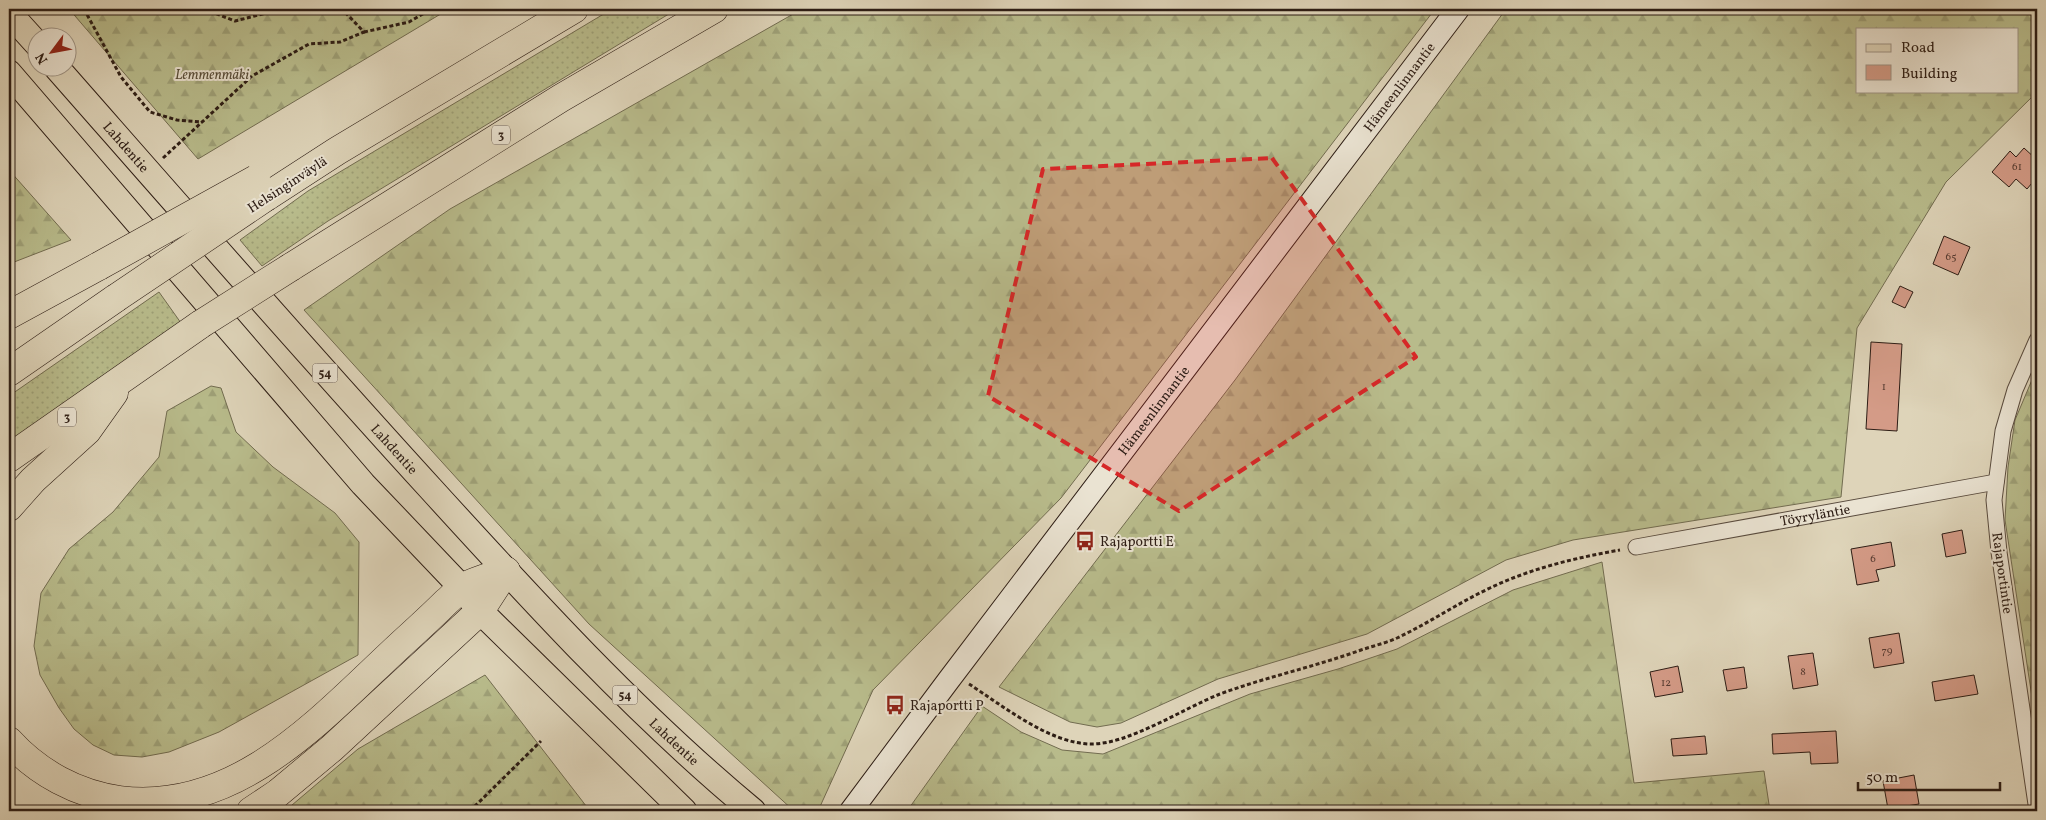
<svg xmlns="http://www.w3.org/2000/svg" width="2046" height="820" viewBox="0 0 2046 820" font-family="Vollkorn,serif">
	<defs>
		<pattern id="grass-dots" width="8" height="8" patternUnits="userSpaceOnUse" patternTransform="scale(1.25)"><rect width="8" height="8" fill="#b8bb8b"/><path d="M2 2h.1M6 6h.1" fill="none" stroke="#9ea077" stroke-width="1.8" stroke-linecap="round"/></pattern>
		<pattern id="forest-firs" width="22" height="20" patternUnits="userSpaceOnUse" patternTransform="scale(1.25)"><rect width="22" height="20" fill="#b8bb8b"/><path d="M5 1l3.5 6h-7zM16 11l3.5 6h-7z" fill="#9ea077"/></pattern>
	</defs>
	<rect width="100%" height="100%" fill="#ded4b9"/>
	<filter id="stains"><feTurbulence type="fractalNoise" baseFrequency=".004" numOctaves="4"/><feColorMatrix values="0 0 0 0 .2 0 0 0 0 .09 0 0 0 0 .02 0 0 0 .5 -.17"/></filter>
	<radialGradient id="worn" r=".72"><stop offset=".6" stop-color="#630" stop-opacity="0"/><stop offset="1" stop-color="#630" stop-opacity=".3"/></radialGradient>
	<!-- grass -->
	<g fill="url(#grass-dots)" stroke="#726c50">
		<path d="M612,9h65l-349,212 -66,45 -22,-26 68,-49z"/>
		<path d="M159,292l22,31 -172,119v-46z"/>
	</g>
	<!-- forest -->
	<g fill="url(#forest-firs)" stroke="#726c50" fill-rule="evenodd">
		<path d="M69,9h380l-251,150z"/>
		<path d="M802,9h633l-374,489 -188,192 -55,121h-24l-205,-187 -285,-314 146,-101z"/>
		<path d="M1506,9h531v83l-91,90 -89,146 -16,169 -268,43 -67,20 -139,74 -149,45 -97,44 -24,4 -27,-5 -71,-35 236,-307zM1857,29h160v62h-160z"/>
		<path d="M9,170l62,70 -62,24z"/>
		<path d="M2037,368v362l-32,-210 3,-53 7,-47z"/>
		<path d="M211,386l10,2 15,44 37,35 62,46 24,29 -1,113 -139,77 -50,20 -27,5 -28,-2 -21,-10 -19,-16 -15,-21 -19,-33 -6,-29 7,-53 28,-44 44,-37 46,-55 8,-46z"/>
		<path d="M1602,562l32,221 130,-12 6,40h-863l75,-105 39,26 41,18 41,4 147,-60 88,-25 59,-20 116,-59z"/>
		<path d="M485,675l105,136h-305l73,-62z"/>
	</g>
	<!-- building -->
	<g fill="#d49b87" stroke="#2d1d15">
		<path d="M2024,148l13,12v17l-10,12 -11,-10 -7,8 -17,-15 18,-21 6,6z"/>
		<path d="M1944,236l26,11 -12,28 -25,-11z"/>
		<path d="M1900,286l13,6 -8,16 -13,-6z"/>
		<path d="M1871,342l31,2 -5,87 -31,-2z"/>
		<path d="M1962,530l4,23 -20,4 -4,-23z"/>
		<path d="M1891,542l4,24 -19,4 3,11 -22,4 -6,-36z"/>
		<path d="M1899,633l5,30 -30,5 -5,-30z"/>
		<path d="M1813,653l5,32 -25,4 -5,-33z"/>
		<path d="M1678,666l5,26 -28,5 -5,-25z"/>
		<path d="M1744,667l3,21 -20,3 -4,-21z"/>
		<path d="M1974,675l4,19 -43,7 -3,-19z"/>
		<path d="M1836,731l2,32 -27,1 -1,-12 -37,2 -1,-20z"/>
		<path d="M1705,736l2,18 -34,2 -2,-17z"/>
		<path d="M1914,775l5,29 -31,5 -5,-28z"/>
	</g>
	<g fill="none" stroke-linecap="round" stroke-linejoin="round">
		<defs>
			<g id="minor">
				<path id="s1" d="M1636,547l360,-65"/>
				<path d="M2037,811l-38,-259 -5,-52 9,-69 12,-41 22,-50"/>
			</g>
			<g id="secondary">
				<path id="s2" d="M851,811l97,-130 510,-672"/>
			</g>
			<g id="primary">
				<path d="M9,13l29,32"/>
				<path id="s3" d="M57,68c124,141 247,282 374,421 102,112 205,225 322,322"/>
				<path d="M9,73l354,411 99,104 18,23 204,200"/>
			</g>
			<g id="motorway">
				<path d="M266,197l71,-46 237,-142"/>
				<path d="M291,267l270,-169 153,-89"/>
				<path d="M9,315l90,-49"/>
				<path d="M9,372l107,-74"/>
				<path d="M9,458l192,-134"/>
				<path d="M9,507l24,-27 54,-49 27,-38"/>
				<path d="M9,741c29,32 68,53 111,59 123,15 208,-90 290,-164 12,-11 24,-22 36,-34 5,-4 11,-11 17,-15 13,-7 29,-11 43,-16"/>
				<path d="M251,811l27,-18 54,-45 148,-137 26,-40"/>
			</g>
		</defs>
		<!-- minor casing -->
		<use href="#minor" stroke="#594b3e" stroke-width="17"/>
		<!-- secondary casing -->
		<use href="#secondary" stroke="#2d1d15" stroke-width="24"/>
		<!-- primary casing -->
		<use href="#primary" stroke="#2d1d15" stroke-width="27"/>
		<!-- motorway casing -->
		<use href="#motorway" stroke="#2d1d15" stroke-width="29"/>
		<!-- path -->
		<g stroke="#2d1d15" stroke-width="3" stroke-dasharray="4 2.5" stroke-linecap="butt">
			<path d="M84,9l37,68 29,35 27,8 25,2"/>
			<path d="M204,9l31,12 47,-12"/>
			<path d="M364,32l45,-10 22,-13"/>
			<path d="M163,158l89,-82 57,-32 31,-2 24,-10 -22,-23"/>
			<path d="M969,684c34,22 80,59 121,60 38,1 94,-36 130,-50 46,-17 94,-27 141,-44 12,-4 25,-7 36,-12 32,-15 61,-35 93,-50 42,-20 85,-30 130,-38"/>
			<path d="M470,811l71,-70"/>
		</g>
		<!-- minor -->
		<use href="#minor" stroke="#eae3d2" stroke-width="15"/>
		<!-- secondary -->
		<use href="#secondary" stroke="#eae3d2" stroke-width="22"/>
		<!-- primary -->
		<use href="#primary" stroke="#ded4b9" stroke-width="25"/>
		<!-- motorway -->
		<use href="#motorway" stroke="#ded4b9" stroke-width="28"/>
		<defs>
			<g id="motorway-bridge">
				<path d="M99,266l157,-87"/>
				<path d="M116,298l150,-101"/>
				<path d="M201,324l90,-57"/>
			</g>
		</defs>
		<!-- motorway-bridge casing -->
		<use href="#motorway-bridge" stroke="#2d1d15" stroke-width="29" stroke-linecap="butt"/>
		<!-- motorway-bridge -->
		<use href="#motorway-bridge" stroke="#ded4b9" stroke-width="28"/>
	</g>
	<!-- marked area -->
	<path fill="#d62828" fill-opacity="0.2" stroke="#d62828" stroke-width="4" stroke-dasharray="10 6" stroke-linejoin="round" d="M1272,158l144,199 -237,154 -191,-115 55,-227z"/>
	<!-- icons -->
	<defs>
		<symbol id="bus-bare" viewBox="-9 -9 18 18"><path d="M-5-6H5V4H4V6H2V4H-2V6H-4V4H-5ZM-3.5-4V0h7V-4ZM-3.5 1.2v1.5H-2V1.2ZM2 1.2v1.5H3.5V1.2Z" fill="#8f2418" stroke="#eae3d2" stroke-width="2.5" paint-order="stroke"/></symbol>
	</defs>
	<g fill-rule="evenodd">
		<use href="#bus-bare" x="1071" y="527" width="28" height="28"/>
		<use href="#bus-bare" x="881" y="691" width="28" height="28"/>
	</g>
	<g text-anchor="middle" stroke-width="4" stroke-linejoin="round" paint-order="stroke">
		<!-- number labels -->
		<g font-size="11" fill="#573c32">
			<text x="2017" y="170">61</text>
			<text x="1951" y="260">65</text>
			<text x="1884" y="390">1</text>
			<text x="1873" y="562">6</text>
			<text x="1887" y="654">79</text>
			<text x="1803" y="675">8</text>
			<text x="1666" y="686">12</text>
		</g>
		<!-- shield labels -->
		<g fill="#eae3d2" stroke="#66584e" stroke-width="1">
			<rect x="492" y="125.5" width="18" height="19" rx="4"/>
			<rect x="312.5" y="363.5" width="25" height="19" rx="4"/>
			<rect x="58" y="407.5" width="18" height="19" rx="4"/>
			<rect x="612.5" y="685.5" width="25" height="19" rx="4"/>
		</g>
		<g font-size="12" font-weight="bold" fill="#2d1d15">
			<text x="501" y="139">3</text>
			<text x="325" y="377">54</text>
			<text x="67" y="421">3</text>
			<text x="625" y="699">54</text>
		</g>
		<!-- park labels -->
		<g font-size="14" font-style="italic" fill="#574c38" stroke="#eae3d2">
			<text x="212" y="79">Lemmenmäki</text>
		</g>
		<!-- street labels -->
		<g font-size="14" fill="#2d1d15" stroke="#eae3d2">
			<text dy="5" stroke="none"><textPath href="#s2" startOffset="908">Hämeenlinnantie</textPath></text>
			<text dy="5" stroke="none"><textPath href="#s3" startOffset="105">Lahdentie</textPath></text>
			<text transform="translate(287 184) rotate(-33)" y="5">Helsinginväylä</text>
			<text dy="5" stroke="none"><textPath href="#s2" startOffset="502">Hämeenlinnantie</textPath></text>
			<text dy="5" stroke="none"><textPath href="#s3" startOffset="509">Lahdentie</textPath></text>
			<text dy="5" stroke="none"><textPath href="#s1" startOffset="182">Töyryläntie</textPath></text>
			<text transform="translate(2003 573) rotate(82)" y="5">Rajaportintie</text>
			<text dy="5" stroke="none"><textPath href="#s3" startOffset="914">Lahdentie</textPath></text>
		</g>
		<!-- poi labels -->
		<g font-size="14" fill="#2d1d15" stroke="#eae3d2" text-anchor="start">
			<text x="1100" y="546">Rajaportti E</text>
			<text x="910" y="710">Rajaportti P</text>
		</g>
	</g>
	<!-- margin -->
	<rect width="2046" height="820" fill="none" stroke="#ded4b9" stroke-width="30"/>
	<rect x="10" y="10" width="2026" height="800" fill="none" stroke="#2d1d15" stroke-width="2.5"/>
	<rect x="15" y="15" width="2016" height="790" fill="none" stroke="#2d1d15"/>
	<!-- legend -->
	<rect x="1856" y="28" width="162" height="65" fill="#eae3d2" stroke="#9e9486"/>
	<rect x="1866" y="44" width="25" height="8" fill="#ded4b9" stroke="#9e9486"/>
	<text x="1901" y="52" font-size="15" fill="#2d1d15">Road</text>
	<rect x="1866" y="65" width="25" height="15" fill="#d49b87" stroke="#9e9486"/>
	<text x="1901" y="78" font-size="15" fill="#2d1d15">Building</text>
	<!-- north arrow -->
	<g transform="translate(52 52) rotate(238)"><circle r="24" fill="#eae3d2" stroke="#9e9486"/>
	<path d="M0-4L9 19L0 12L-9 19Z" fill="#8f2418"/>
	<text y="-8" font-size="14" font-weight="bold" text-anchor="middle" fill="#2d1d15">N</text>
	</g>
	<!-- scale -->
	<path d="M1858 782v8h142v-8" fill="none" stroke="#2d1d15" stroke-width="2.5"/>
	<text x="1866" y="782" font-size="15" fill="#2d1d15" stroke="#eae3d2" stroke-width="4" paint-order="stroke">50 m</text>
	<rect width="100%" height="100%" filter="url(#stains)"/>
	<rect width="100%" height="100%" fill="url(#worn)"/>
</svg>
